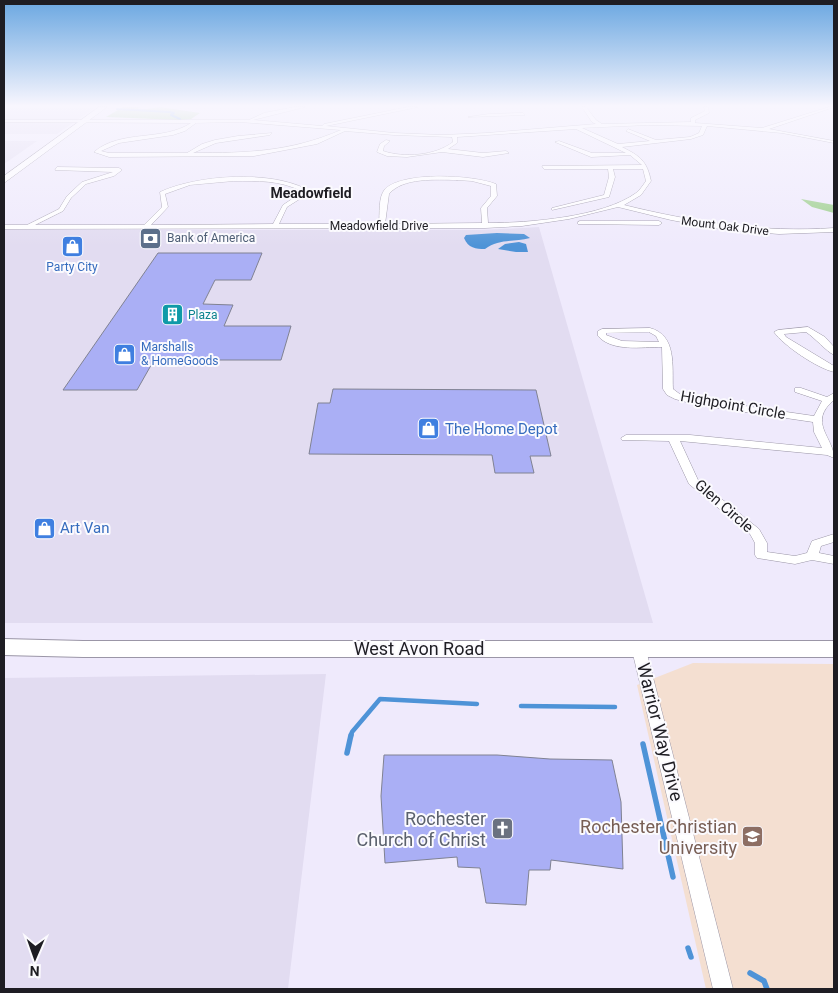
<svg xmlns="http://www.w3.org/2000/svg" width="838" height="993" viewBox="0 0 838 993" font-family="Roboto,sans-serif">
	<rect width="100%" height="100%" fill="#efeafc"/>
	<!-- commercial -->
	<g fill="#e2dcf1">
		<path d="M4,108h90l-37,26h-53z"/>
		<path d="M4,141h33l-33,23z"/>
		<path d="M539,227l114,396h-649v-393h478z"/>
		<path d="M326,674l-38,315h-284v-311z"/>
	</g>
	<!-- education -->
	<path fill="#f4dfd1" d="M693,663l141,1v325h-128l-69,-304z"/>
	<!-- green -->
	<g fill="#9bce8a">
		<path d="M123,107h17l-2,1 2,2 20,-3 40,6 -9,6 -11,1 -74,-3z"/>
		<path d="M801,199l33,6v8l-22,-6z"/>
	</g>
	<!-- water -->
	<g fill="#4e93d7">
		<path d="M497,233l27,1 6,4c-16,4 -31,1 -45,11 -9,0 -17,-1 -21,-11l2,-3z"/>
		<path d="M519,242l7,2 2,8h-12l-18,-3 7,-5z"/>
	</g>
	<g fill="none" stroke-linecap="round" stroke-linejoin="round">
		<!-- stream-far2 -->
		<path stroke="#4e93d7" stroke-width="2" d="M117,109l53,3 4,1 -3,2 9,4"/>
		<!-- stream-far1 -->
		<g stroke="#4e93d7" stroke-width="4.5">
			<path d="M521,706l94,1"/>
			<path d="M351,736l1,-4 28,-33 97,5"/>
		</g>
		<!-- stream -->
		<g stroke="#4e93d7" stroke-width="5.5">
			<path d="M643,744l30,133"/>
			<path d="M347,753l4,-18"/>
			<path d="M688,948l3,9"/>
			<path d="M750,973l14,8 3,8"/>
		</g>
	</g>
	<!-- building -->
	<g fill="#aaaff5" stroke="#808292">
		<path d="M158,253h104l-11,27h-36l-12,24 30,1 -9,21h67l-10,34h-127l-17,30h-74z"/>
		<path d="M333,389l203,1 15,66h-21l4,17h-39l-3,-18 -183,-1 9,-51h12z"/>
		<path d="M384,755h113l53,4 62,1 9,42 2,67 -72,-9 -1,10h-21l-3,35 -40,-2 -6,-35 -22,-1 -1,-10 -72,6 -4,-67z"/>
	</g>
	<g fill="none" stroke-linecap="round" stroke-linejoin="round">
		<defs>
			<g id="minor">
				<path d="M295,107h10l-52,13 69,6 2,-2 84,-17h10l-92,19 68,7 48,2 45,-2 109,-9 -4,-2 -10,-15h4l10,13 6,4 89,-2v-4l14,-7 -1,-4h4l1,6 -14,7v3l67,5 67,-21h5l-65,22 65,12v2l-52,-10 -75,-7 -4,9 -12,4 -69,8c18,9 25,14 29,34l-10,14 -17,10c69,17 138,28 210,23v4l-55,2 -54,-4 -54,-10 -53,-13 -49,12 -47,7 -37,2 -481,1v-4h23l32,-16 8,-13 15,-14 31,-10 -58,-2 2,-3 62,1 3,2 -8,6 -28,8 -15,14 -8,13 -28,14h109l18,-18 -2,-15c37,-17 109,-22 146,-3v6l-19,12 -8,17h100c1,-10 -1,-27 6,-35 19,-18 88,-14 111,-5l1,12 -10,12 1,15c41,0 115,-6 148,-30 4,-3 7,-8 10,-12l-3,-12h-30l2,8 -6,20 -57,13v-2l52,-13 5,-18 -1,-8h-64l-2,-3 100,-1 -12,-10 -39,2 -36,-15 4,-1 33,12h34l-50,-24 -119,8v6l-9,6 35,4 23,-2 3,2 -26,4 -41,-5 -35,5 -20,-1 -10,-4 3,-8 6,-4 4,1 -6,5 -1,5c21,7 52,5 70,-9l-1,-5 -58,-2 -49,-4 -28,13 -63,12 -145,1 -15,-5c27,-23 68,-10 97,-29l-187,-1v-2h245l15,-7zM240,122l101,8c-51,22 -94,23 -148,23l23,-10 54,-8 2,-2 -34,3 -23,4 -13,4 -15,9h-78l-8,-2 18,-8 54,-8 12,-4 11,-8zM649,125l53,1 -3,7 -9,4 -34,3 -28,-11 -2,2 24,10 -32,3 -36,-16zM457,180l15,1 19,5v10l-10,12 1,15 -97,1 4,-30c14,-17 47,-14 68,-14zM234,181c23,0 46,-1 67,10v2l-18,12 -10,19 -122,1 17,-18 -3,-13 25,-9z"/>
				<path d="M523,113l2,2 -57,2 21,-3z"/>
				<path d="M580,221h79l3,2 -3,2 -81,-1v-2z"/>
				<path d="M808,327l17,10 9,10v8c-8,-4 -19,-17 -28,-23l-22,2 2,3 48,29v6c-17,-4 -50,-26 -60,-40l4,-2z"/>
				<path d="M650,328c27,7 22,38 23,61l8,6 16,4 117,17 8,-15 -27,-9v-4h6l26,9 7,-4v7c-27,22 0,38 0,58l-7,-3 -147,-14 18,39 61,49 8,14v9l28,4 12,-3 5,-12 22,-7v8l-13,4 -2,7 15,3v8l-22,-4 -17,4 -38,-6 -2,-3v-12l-5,-9 -61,-50 -20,-43 -47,-1 -1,-2 5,-3h64l132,13 -8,-16 -1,-10 -116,-17 -22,-6 -8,-4 -4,-6 -1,-42c-20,0 -50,5 -64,-11v-5l4,-2zM649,332l7,4 3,6 -37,-1 -16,-6v-2z"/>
				<path d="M639,645l5,1 2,4 87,339h-20l-81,-339 2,-4z"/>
			</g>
			<path id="secondary" d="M4,639l79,2h751v16h-751l-79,-2z"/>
			<path id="primary" d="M99,107h8l-103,76v-7z"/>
		</defs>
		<!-- minor casing -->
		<use href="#minor" stroke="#9b96a7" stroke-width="1"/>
		<!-- secondary casing -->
		<use href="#secondary" stroke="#9b96a7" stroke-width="2"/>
		<!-- primary casing -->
		<use href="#primary" stroke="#9b96a7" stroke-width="1"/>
		<!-- minor -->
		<use href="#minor" fill="#fff" fill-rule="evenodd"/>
		<!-- secondary -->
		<use href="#secondary" fill="#fff" fill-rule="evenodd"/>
		<!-- primary -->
		<use href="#primary" fill="#fff" fill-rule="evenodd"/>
	</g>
	<!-- sky -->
	<linearGradient id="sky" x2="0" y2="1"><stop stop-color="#6aa7e1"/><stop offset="0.43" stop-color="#f8f6fe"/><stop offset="1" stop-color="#f8f6fe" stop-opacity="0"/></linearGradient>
	<rect width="838" height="246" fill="url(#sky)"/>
	<!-- icons -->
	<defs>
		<symbol id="bank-square" viewBox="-11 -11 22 22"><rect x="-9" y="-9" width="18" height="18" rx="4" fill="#5c6f8a" stroke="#fbfafe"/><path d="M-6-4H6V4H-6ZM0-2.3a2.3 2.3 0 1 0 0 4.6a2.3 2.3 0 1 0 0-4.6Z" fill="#fff"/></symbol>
		<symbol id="shop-square" viewBox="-11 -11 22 22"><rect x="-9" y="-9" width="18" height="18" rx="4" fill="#3f7fe0" stroke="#fbfafe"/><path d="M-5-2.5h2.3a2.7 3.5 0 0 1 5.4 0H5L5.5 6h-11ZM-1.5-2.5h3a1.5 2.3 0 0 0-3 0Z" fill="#fff"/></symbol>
		<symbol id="building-square" viewBox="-11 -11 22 22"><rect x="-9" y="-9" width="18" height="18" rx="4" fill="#0f9aa8" stroke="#fbfafe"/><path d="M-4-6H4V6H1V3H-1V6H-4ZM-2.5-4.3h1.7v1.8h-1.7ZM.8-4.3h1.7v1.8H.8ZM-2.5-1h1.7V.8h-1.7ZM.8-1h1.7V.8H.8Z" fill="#fff"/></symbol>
		<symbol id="church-square" viewBox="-11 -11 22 22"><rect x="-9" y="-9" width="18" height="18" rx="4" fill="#6b7280" stroke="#fbfafe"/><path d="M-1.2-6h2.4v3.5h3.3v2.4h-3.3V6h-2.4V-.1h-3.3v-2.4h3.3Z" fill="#fff"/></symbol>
		<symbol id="university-square" viewBox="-11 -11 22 22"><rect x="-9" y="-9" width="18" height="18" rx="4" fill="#8d6e63" stroke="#fbfafe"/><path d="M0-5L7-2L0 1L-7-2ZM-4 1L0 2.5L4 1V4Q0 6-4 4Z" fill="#fff"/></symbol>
	</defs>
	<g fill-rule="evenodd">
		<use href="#bank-square" x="138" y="226" width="25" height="25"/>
		<use href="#shop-square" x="60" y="234" width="25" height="25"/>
		<use href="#building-square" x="160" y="302" width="25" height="25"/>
		<use href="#shop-square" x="112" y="342" width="25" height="25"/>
		<use href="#shop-square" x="416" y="416" width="25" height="25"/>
		<use href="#shop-square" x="32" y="516" width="25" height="25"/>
		<use href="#church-square" x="490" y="816" width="25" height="25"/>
		<use href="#university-square" x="740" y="824" width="25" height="25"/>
	</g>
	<g text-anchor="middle" stroke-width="4" stroke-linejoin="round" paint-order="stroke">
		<!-- far-street labels -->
		<g font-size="12" fill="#1e1d23" stroke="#fbfafe">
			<text x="379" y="230">Meadowfield Drive</text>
			<text transform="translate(725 226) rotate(7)" y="4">Mount Oak Drive</text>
		</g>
		<!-- far-service labels -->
		<g font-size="12" fill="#4e5e75" stroke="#fbfafe" text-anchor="start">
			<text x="167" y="242">Bank of America</text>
		</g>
		<!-- far-shop labels -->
		<g font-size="12" fill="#366cbe" stroke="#fbfafe">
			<text x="72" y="271">Party City</text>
			<text x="141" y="351" text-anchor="start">Marshalls<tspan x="141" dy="14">&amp; HomeGoods</tspan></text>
		</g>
		<!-- far-culture labels -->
		<g font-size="12" fill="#0d838f" stroke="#fbfafe" text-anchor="start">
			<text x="188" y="319">Plaza</text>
		</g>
		<!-- far-neighbourhood labels -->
		<g font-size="14" font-weight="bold" fill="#1e1d23" stroke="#fbfafe">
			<text x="311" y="198">Meadowfield</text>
		</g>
		<!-- street labels -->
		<g font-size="15" fill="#1e1d23" stroke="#fbfafe">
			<text transform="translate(733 405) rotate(10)" y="5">Highpoint Circle</text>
			<text transform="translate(724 506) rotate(41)" y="5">Glen Circle</text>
		</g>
		<!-- shop labels -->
		<g font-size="15" fill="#366cbe" stroke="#fbfafe" text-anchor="start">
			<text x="445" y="434">The Home Depot</text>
			<text x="60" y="533">Art Van</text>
		</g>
		<!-- near-street labels -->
		<g font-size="18" fill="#1e1d23" stroke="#fbfafe">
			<text x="419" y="655">West Avon Road</text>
			<text transform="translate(660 732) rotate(76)" y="6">Warrior Way Drive</text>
		</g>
		<!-- near-worship labels -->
		<g font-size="18" fill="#5b616d" stroke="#fbfafe" text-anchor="end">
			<text x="486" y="825">Rochester<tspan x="486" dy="21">Church of Christ</tspan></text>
		</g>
		<!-- near-education labels -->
		<g font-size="18" fill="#785e54" stroke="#fbfafe" text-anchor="end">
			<text x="737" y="833">Rochester Christian<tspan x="737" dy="21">University</tspan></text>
		</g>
	</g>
	<!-- border -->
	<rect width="838" height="993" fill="none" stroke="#1e1d23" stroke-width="10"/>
	<!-- north arrow -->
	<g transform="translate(35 958) rotate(182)" stroke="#fbfafe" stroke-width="4" paint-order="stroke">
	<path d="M0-4L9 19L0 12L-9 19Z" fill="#1e1d23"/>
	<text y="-8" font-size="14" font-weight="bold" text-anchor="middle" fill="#1e1d23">N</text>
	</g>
</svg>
